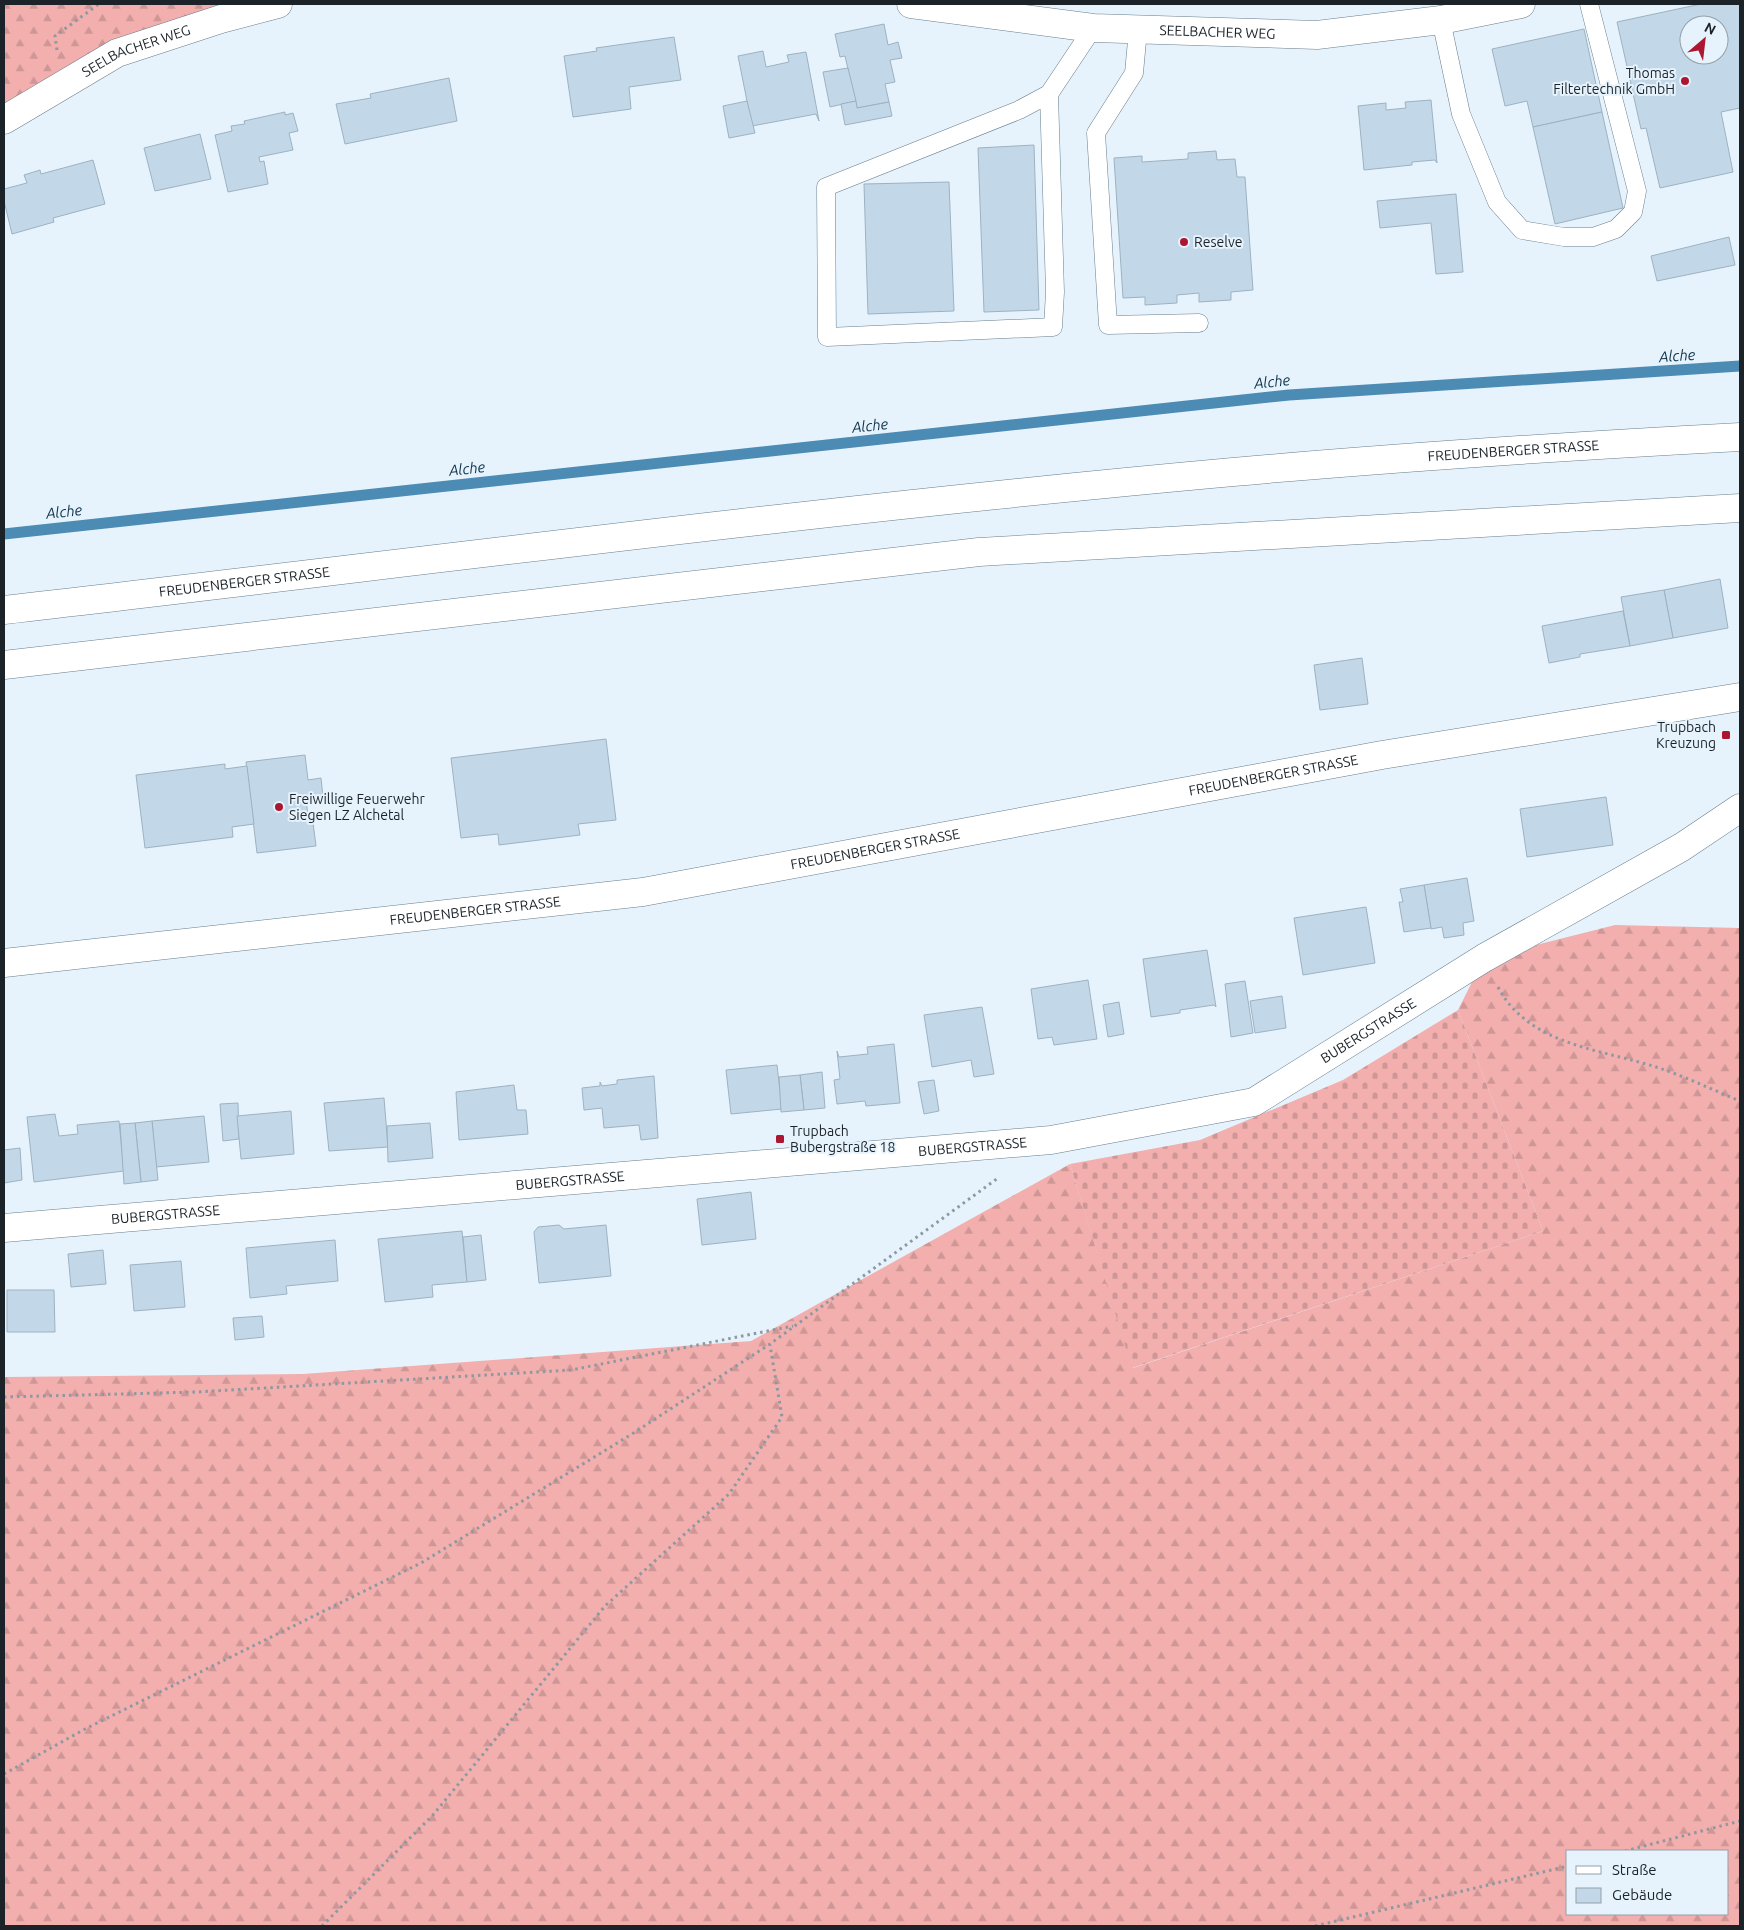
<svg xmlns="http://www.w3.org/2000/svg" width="1744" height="1930" viewBox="0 0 1744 1930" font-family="Ubuntu,sans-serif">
	<defs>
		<pattern id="forest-firs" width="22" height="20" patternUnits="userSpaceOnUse" patternTransform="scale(1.25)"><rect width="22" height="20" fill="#f2afae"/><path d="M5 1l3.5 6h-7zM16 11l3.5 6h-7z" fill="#cf9696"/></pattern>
		<pattern id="cemetery-stones" width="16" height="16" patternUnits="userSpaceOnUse" patternTransform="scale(1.25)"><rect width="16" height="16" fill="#f2afae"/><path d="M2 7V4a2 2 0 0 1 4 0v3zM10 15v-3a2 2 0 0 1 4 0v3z" fill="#cf9696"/></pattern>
	</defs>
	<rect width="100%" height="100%" fill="#e6f3fd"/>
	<!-- forest -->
	<g fill="url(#forest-firs)" fill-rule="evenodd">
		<path d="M4,4h274l-57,15 -217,101z"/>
		<path d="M1615,925l125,3v998h-1736v-549l299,-3 448,-33 319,-177 63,204 410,-137 -85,-221 26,-52zM1568,1851h160v63h-160z"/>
	</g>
	<!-- cemetery -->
	<path fill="url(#cemetery-stones)" d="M1458,1010l85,221 -411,137 -62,-204 130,-24 143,-60z"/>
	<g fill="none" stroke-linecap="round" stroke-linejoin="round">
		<!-- stream -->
		<path stroke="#4b8bb4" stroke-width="11" d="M4,534l1285,-139 451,-29"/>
	</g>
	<!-- building -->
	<g fill="#c2d8e8" stroke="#9db2c1" fill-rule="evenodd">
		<path d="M1701,4h39v104l-19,4 12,60 -73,16 -14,-60 -5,1 -24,-107zM1689,25h30v30h-30z"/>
		<path d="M884,24l4,21 10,-3 4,16 -12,2 5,22 -10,2 4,18 -32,6 -12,-52 -5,1 -5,-23z"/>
		<path d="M1584,29l18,83 -69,15 -6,-26 -22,5 -13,-57z"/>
		<path d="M674,37l7,43 -52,7 2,22 -58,8 -9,-61 33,-5 -1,-3z"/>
		<path d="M763,51l3,16 23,-5 -2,-7 19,-3 13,69 -3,-7 -64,12 -14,-70z"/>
		<path d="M848,68l8,33 -26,6 -7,-35z"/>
		<path d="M449,78l8,43 -112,23 -9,-40 35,-6 -1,-4z"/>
		<path d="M1431,100l6,63 -2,-3 -23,2v3l-48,5 -6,-64 28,-3v7l20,-2 -1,-6z"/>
		<path d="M747,101l8,32 -26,5 -6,-32z"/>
		<path d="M856,101l1,7 32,-6 3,14 -47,9 -4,-21z"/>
		<path d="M285,112v3l8,-2 5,18 -9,2 4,17 -34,7 1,5 4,-1 4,23 -40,8 -13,-57 17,-4 -1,-5 14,-2 -1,-3z"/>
		<path d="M1602,112l21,96 -68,16 -22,-97z"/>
		<path d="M200,134l11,45 -56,12 -11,-43z"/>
		<path d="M1034,145l5,165 -55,2 -6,-164z"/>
		<path d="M1216,151l1,9 18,-1 2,18h8l8,113 -22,2v8l-32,2v-9l-22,2v8l-32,2v-8l-22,1 -9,-140 28,-2v6l46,-3v-6z"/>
		<path d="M93,160l12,44 -52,14 1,4 -42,12 -8,-33v-12l23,-6 -3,-8 16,-5 1,4z"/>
		<path d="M949,182l5,129 -86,3 -4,-130z"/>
		<path d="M1456,194l7,78 -27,2 -5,-51 -51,5 -3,-27z"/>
		<path d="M1729,237l6,28 -78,16 -6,-25z"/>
		<path d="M1720,579l8,49 -55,10 -9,-48z"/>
		<path d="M1664,590l9,48 -43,8 -9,-49z"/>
		<path d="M1623,611l7,35 -50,8v3l-31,6 -7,-37z"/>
		<path d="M1362,658l6,46 -48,6 -6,-45z"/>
		<path d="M606,739l10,81 -38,4 2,11 -81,10 -1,-11 -37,4 -10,-80z"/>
		<path d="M305,755l3,25 13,-2 2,19 -17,2 2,17 4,-1 4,31 -59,7 -11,-91z"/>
		<path d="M225,764v5l22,-3 7,58 -22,3 1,10 -88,11 -9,-73z"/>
		<path d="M1606,797l7,48 -86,12 -7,-48z"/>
		<path d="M1467,878l7,43 -11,2 1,12 -20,3 -2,-11 -11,2 -7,-44z"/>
		<path d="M1424,885l7,43 -27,4 -5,-30h4l-3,-13z"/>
		<path d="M1366,907l9,56 -72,12 -9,-57z"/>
		<path d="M1207,950l9,57 -2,-2 -34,5v3l-29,4 -8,-58z"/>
		<path d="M1088,980l9,59 -43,6 -2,-8 -14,2 -7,-50z"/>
		<path d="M1245,981l8,52 -22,4 -6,-53z"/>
		<path d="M1282,996l4,32 -31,5 -5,-32z"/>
		<path d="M1119,1002l5,32 -16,3 -5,-32z"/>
		<path d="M982,1007l12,67 -20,3 -3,-17 -39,7 -8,-52z"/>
		<path d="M894,1044l6,59 -34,3 -1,-5 -28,3 -3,-24 6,-1 -3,-28 2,6 29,-3 -1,-7z"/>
		<path d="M777,1065l5,44 -51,5 -5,-44z"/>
		<path d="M822,1072l3,36 -21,2 -4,-35z"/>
		<path d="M800,1075l4,35 -23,2 -2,-35z"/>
		<path d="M654,1076l4,62 -17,2 -2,-15 -35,3 -2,-20 -18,2 -2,-22 18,-2v-4l2,4 15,-2v-4z"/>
		<path d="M934,1080l5,31 -15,3 -6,-32z"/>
		<path d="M514,1085l3,25h9l2,24 -69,6 -3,-48z"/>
		<path d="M384,1098l4,49 -59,4 -5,-48z"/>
		<path d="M238,1103l1,36 -16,2 -3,-37z"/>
		<path d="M291,1111l3,43 -53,5 -4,-43z"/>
		<path d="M55,1114l4,22 19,-2 -1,-9 42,-4 5,50 -90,11 -7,-65z"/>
		<path d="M204,1116l5,46 -53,5 -4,-46z"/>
		<path d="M152,1121l6,59 -17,2 -6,-59z"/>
		<path d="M135,1123l6,59 -17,2 -4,-60z"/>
		<path d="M430,1123l3,35 -45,4 -1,-36z"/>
		<path d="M20,1148l2,32 -18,3v-33z"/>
		<path d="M751,1192l5,47 -54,6 -5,-46z"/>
		<path d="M559,1225l5,4 42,-4 5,51 -72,7 -5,-51 4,-5z"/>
		<path d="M462,1231l5,51 -35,3 1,12 -48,5 -7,-63z"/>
		<path d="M481,1235l5,45 -19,2 -4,-45z"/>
		<path d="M335,1240l3,41 -52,5 1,8 -37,4 -4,-50z"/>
		<path d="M103,1250l3,34 -35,3 -3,-33z"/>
		<path d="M181,1261l4,46 -51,4 -4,-46z"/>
		<path d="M7,1290h47l1,42h-48z"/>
		<path d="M262,1316l2,21 -29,3 -2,-22z"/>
	</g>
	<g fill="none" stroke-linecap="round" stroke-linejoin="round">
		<defs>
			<g id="service">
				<path d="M1441,20l20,94 36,88 25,28 42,7h29l23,-8 17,-17 4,-21 -48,-187"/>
				<path d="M1138,30l-4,43 -38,60 12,192 91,-2"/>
				<path d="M1049,94l6,198 -2,35 -226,10 -1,-150 193,-77 30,-16 44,-66"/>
			</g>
			<g id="minor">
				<path id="s1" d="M911,4l182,24 224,7 124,-15 80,-16"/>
				<path id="s2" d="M4,120l113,-67 104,-34 57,-15"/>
				<path id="s3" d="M4,963l639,-71 739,-137 358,-58"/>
				<path id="s4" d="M4,1228l1047,-88 203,-38 230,-144 198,-111 58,-39"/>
			</g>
			<g id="secondary">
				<path id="s5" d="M4,610c409,-47 818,-101 1229,-138 169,-15 338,-26 507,-35"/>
				<path d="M4,665l975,-113 761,-44"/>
			</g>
		</defs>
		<!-- service casing -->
		<use href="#service" stroke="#697e8c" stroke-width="19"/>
		<!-- minor casing -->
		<use href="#minor" stroke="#697e8c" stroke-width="29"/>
		<!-- secondary casing -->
		<use href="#secondary" stroke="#697e8c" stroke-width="29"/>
		<!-- path -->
		<g stroke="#8d98a0" stroke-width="3" stroke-dasharray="2.5 4" stroke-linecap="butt">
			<path d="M57,50l-2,-14 44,-32"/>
			<path d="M1498,987c31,59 104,62 161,81 27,9 54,22 81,33"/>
			<path d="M4,1397l193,-5 374,-22 222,-44"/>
			<path d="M4,1774l81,-45 336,-166 211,-129 138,-90 228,-166"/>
			<path d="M1625,1851l115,-30"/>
			<path d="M322,1926l111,-111 172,-209 124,-112 53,-77 -12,-72"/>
			<path d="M1315,1926l253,-60"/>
		</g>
		<!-- service -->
		<use href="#service" stroke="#fff" stroke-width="18"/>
		<!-- minor -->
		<use href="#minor" stroke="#fff" stroke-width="28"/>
		<!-- secondary -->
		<use href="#secondary" stroke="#fff" stroke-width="28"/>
	</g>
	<!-- markers -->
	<g fill="#ac1630" stroke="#e6f3fd" stroke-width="2">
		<circle cx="1685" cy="81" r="5"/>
		<circle cx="1184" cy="242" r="5"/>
		<rect x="1721" y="730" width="10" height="10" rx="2.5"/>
		<circle cx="279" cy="807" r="5"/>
		<rect x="775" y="1134" width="10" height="10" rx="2.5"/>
	</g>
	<g text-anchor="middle" stroke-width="4" stroke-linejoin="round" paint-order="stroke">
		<!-- street labels -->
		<g font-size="14" fill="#1b2329" stroke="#e6f3fd">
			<text dy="5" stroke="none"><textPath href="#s1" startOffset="308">SEELBACHER WEG</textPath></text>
			<text dy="5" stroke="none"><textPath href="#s2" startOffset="150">SEELBACHER WEG</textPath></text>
			<text dy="5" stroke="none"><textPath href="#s5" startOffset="1518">FREUDENBERGER STRASSE</textPath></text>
			<text dy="5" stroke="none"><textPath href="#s5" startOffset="242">FREUDENBERGER STRASSE</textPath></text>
			<text dy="5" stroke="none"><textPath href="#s3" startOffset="1284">FREUDENBERGER STRASSE</textPath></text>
			<text dy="5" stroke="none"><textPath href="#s3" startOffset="879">FREUDENBERGER STRASSE</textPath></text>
			<text dy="5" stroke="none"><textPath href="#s3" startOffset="474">FREUDENBERGER STRASSE</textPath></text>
			<text dy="5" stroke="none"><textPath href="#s4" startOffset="1392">BUBERGSTRASSE</textPath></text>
			<text dy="5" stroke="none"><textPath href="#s4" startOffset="972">BUBERGSTRASSE</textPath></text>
			<text dy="5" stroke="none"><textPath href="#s4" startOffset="568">BUBERGSTRASSE</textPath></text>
			<text dy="5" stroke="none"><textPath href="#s4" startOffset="162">BUBERGSTRASSE</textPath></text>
		</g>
		<!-- poi labels -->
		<g font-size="14" fill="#1b2329" stroke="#e6f3fd" text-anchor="start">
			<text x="1675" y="78" text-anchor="end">Thomas<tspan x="1675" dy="16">Filtertechnik GmbH</tspan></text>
			<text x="1194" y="247">Reselve</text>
			<text x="1716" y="732" text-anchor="end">Trupbach<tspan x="1716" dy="16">Kreuzung</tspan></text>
			<text x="289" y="804">Freiwillige Feuerwehr<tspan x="289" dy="16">Siegen LZ Alchetal</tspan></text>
			<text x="790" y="1136">Trupbach<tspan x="790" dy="16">Bubergstraße 18</tspan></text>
		</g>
		<!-- water labels -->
		<g font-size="15" font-style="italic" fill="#0c3249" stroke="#e6f3fd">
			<text transform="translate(1677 356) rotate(-4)" y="5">Alche</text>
			<text transform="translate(1272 382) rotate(-6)" y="5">Alche</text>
			<text transform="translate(870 426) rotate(-6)" y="5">Alche</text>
			<text transform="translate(467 469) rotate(-6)" y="5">Alche</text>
			<text transform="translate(64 512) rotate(-6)" y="5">Alche</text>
		</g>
	</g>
	<!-- border -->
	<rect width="1744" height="1930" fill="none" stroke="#1b2329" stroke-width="10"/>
	<!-- legend -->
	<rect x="1566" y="1850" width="162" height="65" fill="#e6f3fd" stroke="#95a0a8"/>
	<rect x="1576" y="1866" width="25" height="8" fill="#ffffff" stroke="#95a0a8"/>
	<text x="1612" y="1875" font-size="15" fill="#1b2329">Straße</text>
	<rect x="1576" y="1888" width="25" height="15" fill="#c2d8e8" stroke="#95a0a8"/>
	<text x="1612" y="1900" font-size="15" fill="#1b2329">Gebäude</text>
	<!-- north arrow -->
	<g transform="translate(1704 40) rotate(28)"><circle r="24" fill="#e6f3fd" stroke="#95a0a8"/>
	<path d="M0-4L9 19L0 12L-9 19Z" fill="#ac1630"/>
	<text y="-8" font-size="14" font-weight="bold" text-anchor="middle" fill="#1b2329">N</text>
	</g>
</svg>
